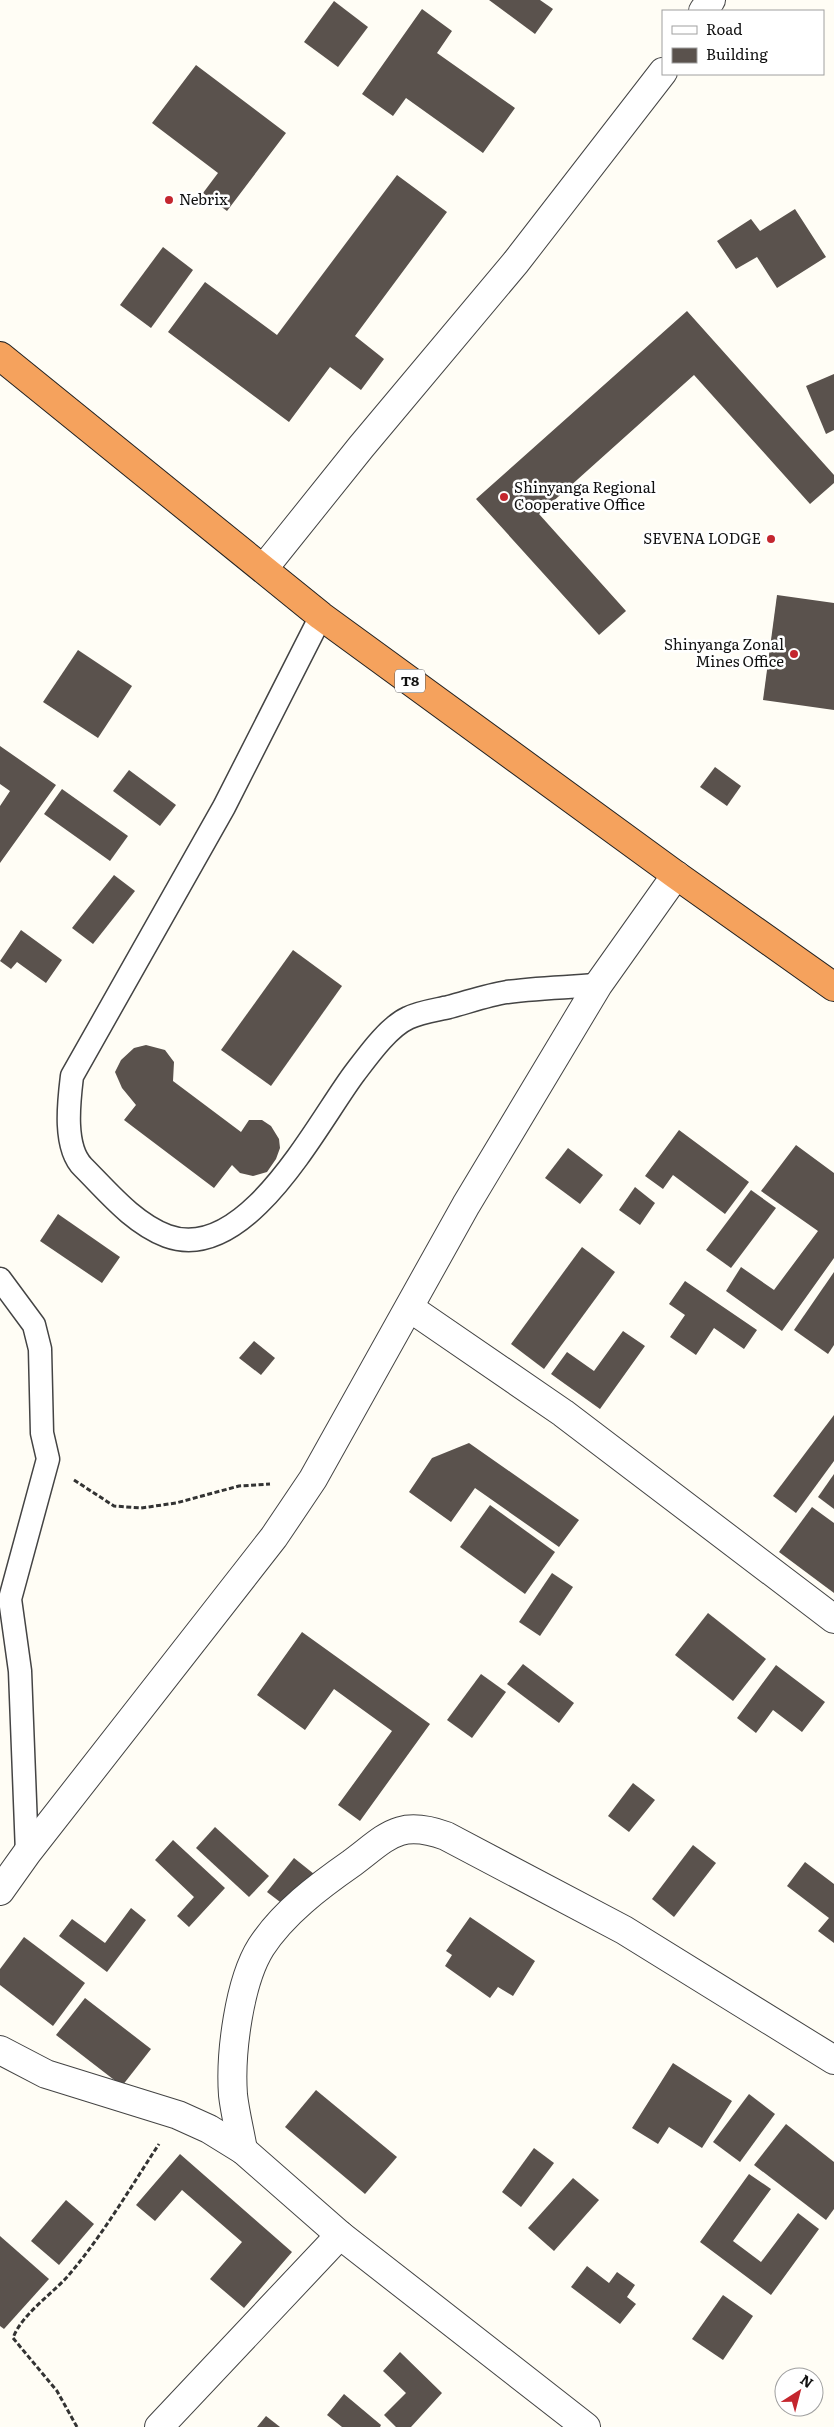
<svg xmlns="http://www.w3.org/2000/svg" width="834" height="2427" viewBox="0 0 834 2427" font-family="Literata,serif">
	<rect width="100%" height="100%" fill="#fffdf5"/>
	<!-- building -->
	<g fill="#5a524d">
		<path d="M489,0h51l13,9 -18,25z"/>
		<path d="M334,1l34,26 -30,40 -34,-25z"/>
		<path d="M422,9l30,22 -15,22 78,55 -32,45 -77,-55 -13,18 -31,-22z"/>
		<path d="M196,65l90,68 -59,78 -24,-18 15,-20 -66,-50z"/>
		<path d="M397,175l50,37 -92,124 29,23 -23,31 -31,-23 -41,55 -121,-90 37,-50 72,53z"/>
		<path d="M795,209l31,48 -49,31 -20,-31 -21,12 -19,-28 34,-22 9,12z"/>
		<path d="M163,247l30,23 -42,58 -31,-23z"/>
		<path d="M687,311l147,164v8l-24,21 -116,-129 -155,139 87,97 -27,24 -123,-136z"/>
		<path d="M834,374v56l-8,4 -20,-48z"/>
		<path d="M777,595l57,8v107l-71,-10z"/>
		<path d="M78,650l54,36 -34,52 -55,-36z"/>
		<path d="M0,746l56,39 -56,78v-57l10,-15 -10,-7z"/>
		<path d="M715,767l26,19 -14,20 -27,-19z"/>
		<path d="M129,770l47,35 -16,21 -47,-35z"/>
		<path d="M62,789l66,47 -18,25 -66,-47z"/>
		<path d="M114,875l21,16 -42,53 -21,-16z"/>
		<path d="M21,930l41,30 -16,23 -29,-21 -6,7 -11,-8z"/>
		<path d="M293,950l49,36 -71,100 -50,-36z"/>
		<path d="M146,1045l19,5 9,12 -1,19 68,51 8,-12h13l9,6 8,13 1,9 -4,11 -9,13 -14,4 -13,-3 -8,-8 -18,23 -90,-68 12,-15 -14,-17 -7,-16 6,-12 13,-12z"/>
		<path d="M679,1130l70,52 -24,32 -52,-39 -10,14 -18,-13z"/>
		<path d="M796,1145l38,28v85l-52,73 -56,-40 15,-24 33,23 44,-59 -57,-40z"/>
		<path d="M568,1148l35,27 -23,29 -35,-26z"/>
		<path d="M635,1187l20,16 -15,22 -21,-15z"/>
		<path d="M751,1190l25,18 -45,60 -25,-18z"/>
		<path d="M58,1214l62,43 -18,26 -62,-42z"/>
		<path d="M582,1247l33,25 -71,97 -33,-25z"/>
		<path d="M834,1272v73l-6,9 -34,-24z"/>
		<path d="M685,1281l72,49 -13,19 -30,-21 -18,27 -26,-18 15,-22 -16,-11z"/>
		<path d="M623,1331l22,15 -45,63 -49,-35 16,-22 27,19z"/>
		<path d="M254,1341l21,17 -14,17 -22,-17z"/>
		<path d="M834,1415v46l-38,52 -23,-17z"/>
		<path d="M469,1443l110,77 -20,27 -84,-59 -24,34 -42,-30 23,-34z"/>
		<path d="M834,1474v35l-16,-12z"/>
		<path d="M490,1505l65,47 -30,42 -65,-47z"/>
		<path d="M812,1507l22,16v70l-55,-41z"/>
		<path d="M552,1573l21,14 -33,49 -21,-14z"/>
		<path d="M708,1613l58,46 -33,42 -58,-46z"/>
		<path d="M302,1632l128,92 -70,97 -22,-16 54,-74 -58,-42 -29,41 -48,-35z"/>
		<path d="M523,1664l51,39 -15,20 -52,-39z"/>
		<path d="M776,1665l49,37 -23,30 -29,-22 -17,23 -19,-15z"/>
		<path d="M481,1674l25,18 -34,46 -25,-18z"/>
		<path d="M633,1783l22,17 -26,32 -21,-16z"/>
		<path d="M215,1827l54,49 -20,21 -53,-49z"/>
		<path d="M173,1840l52,48 -36,39 -12,-11 17,-19 -39,-37z"/>
		<path d="M693,1845l23,18 -42,54 -22,-18z"/>
		<path d="M294,1858l20,16 -26,34 -21,-16z"/>
		<path d="M805,1862l29,22v59l-16,-12 11,-13 -42,-32z"/>
		<path d="M131,1908l15,12 -39,52 -48,-36 13,-17 33,24z"/>
		<path d="M470,1917l65,44 -22,35 -15,-9 -8,11 -45,-32 7,-11 -6,-4z"/>
		<path d="M24,1937l61,46 -32,43 -53,-41v-16z"/>
		<path d="M85,1998l66,51 -29,37 -66,-51z"/>
		<path d="M673,2063l59,38 -30,47 -33,-21 -11,17 -26,-16z"/>
		<path d="M316,2090l81,67 -32,37 -80,-67z"/>
		<path d="M749,2094l26,20 -35,48 -27,-20z"/>
		<path d="M786,2124l48,38v47l-8,11 -72,-55z"/>
		<path d="M534,2148l20,15 -33,44 -19,-15z"/>
		<path d="M180,2154l112,98 -48,56 -34,-29 32,-37 -60,-52 -27,31 -19,-16z"/>
		<path d="M749,2174l22,15 -38,52 28,21 37,-49 21,16 -48,66 -71,-53z"/>
		<path d="M573,2178l26,22 -45,51 -26,-23z"/>
		<path d="M66,2200l28,24 -35,41 -28,-24z"/>
		<path d="M0,2236l49,43 -45,50 -4,-3z"/>
		<path d="M587,2266l22,17 8,-11 18,13 -8,12 9,7 -16,20 -49,-37z"/>
		<path d="M723,2295l30,21 -30,44 -31,-21z"/>
		<path d="M400,2352l42,41 -31,34h-15l-12,-12 22,-22 -23,-22z"/>
		<path d="M344,2394l37,31 -1,2h-38l-15,-12z"/>
		<path d="M266,2416l14,11h-23z"/>
	</g>
	<g fill="none" stroke-linecap="round" stroke-linejoin="round">
		<defs>
			<g id="lane">
				<path d="M321,616l-97,191 -152,269c-3,25 -9,71 11,91 25,25 50,56 84,69 79,29 149,-111 187,-162 13,-17 34,-47 54,-56 12,-6 28,-8 41,-11 19,-5 39,-12 58,-15 30,-4 61,-5 91,-7"/>
				<path d="M0,1279l34,46 6,24 2,84 6,26 -38,140 10,72 7,182"/>
			</g>
			<g id="street">
				<path d="M703,11l8,-11"/>
				<path d="M264,568l97,-121 155,-185 147,-190"/>
				<path d="M410,1308l153,105 271,206"/>
				<path d="M0,1891l27,-38 247,-316 39,-58 153,-274 132,-220 78,-110"/>
				<path d="M0,2050l46,24 132,41 31,14 34,21 97,85 246,192"/>
				<path d="M243,2150c-3,-18 -8,-37 -10,-55 -3,-41 6,-113 28,-148 22,-34 58,-61 91,-84 36,-27 47,-44 94,-27l178,94 210,130"/>
				<path d="M159,2427l181,-192"/>
			</g>
			<path id="highway" d="M0,356l321,260 355,259 158,112"/>
		</defs>
		<!-- lane casing -->
		<use href="#lane" stroke="#444" stroke-width="25"/>
		<!-- street casing -->
		<use href="#street" stroke="#444" stroke-width="30"/>
		<!-- highway casing -->
		<use href="#highway" stroke="#222" stroke-width="30"/>
		<!-- path -->
		<g stroke="#333" stroke-width="3" stroke-dasharray="5 2.5" stroke-linecap="butt">
			<path d="M74,1480l40,26 27,2 35,-5 63,-17 31,-2"/>
			<path d="M77,2427l-20,-36 -44,-53c9,-24 38,-43 55,-62 35,-41 62,-88 91,-132"/>
		</g>
		<!-- lane -->
		<use href="#lane" stroke="#fff" stroke-width="22"/>
		<!-- street -->
		<use href="#street" stroke="#fff" stroke-width="28"/>
		<!-- highway -->
		<use href="#highway" stroke="#f5a25d" stroke-width="28"/>
	</g>
	<!-- markers -->
	<g fill="#c4262e" stroke="#fff" stroke-width="2">
		<circle cx="169" cy="200" r="5"/>
		<circle cx="504" cy="497" r="5"/>
		<circle cx="771" cy="539" r="5"/>
		<circle cx="794" cy="654" r="5"/>
	</g>
	<g text-anchor="middle" stroke-width="5" stroke-linejoin="round" paint-order="stroke">
		<!-- shield labels -->
		<rect fill="#fff" stroke="#585858" stroke-width="1" x="395" y="669.5" width="30" height="23" rx="4"/>
		<g font-size="14" font-weight="bold" fill="#111">
			<text x="410" y="686">T8</text>
		</g>
		<!-- poi labels -->
		<g font-size="15" fill="#111" stroke="#fff" text-anchor="start">
			<text x="179" y="205">Nebrix</text>
			<text x="514" y="493">Shinyanga Regional<tspan x="514" dy="17">Cooperative Office</tspan></text>
			<text x="761" y="544" text-anchor="end">SEVENA LODGE</text>
			<text x="784" y="650" text-anchor="end">Shinyanga Zonal<tspan x="784" dy="17">Mines Office</tspan></text>
		</g>
	</g>
	<!-- legend -->
	<rect x="662" y="10" width="162" height="65" fill="#ffffff" stroke="#a0a0a0"/>
	<rect x="672" y="26" width="25" height="8" fill="#ffffff" stroke="#a0a0a0"/>
	<text x="706" y="35" font-size="15" fill="#111111">Road</text>
	<rect x="672" y="48" width="25" height="15" fill="#5a524d" stroke="#a0a0a0"/>
	<text x="706" y="60" font-size="15" fill="#111111">Building</text>
	<!-- north arrow -->
	<g transform="translate(799 2392) rotate(36)"><circle r="24" fill="#ffffff" stroke="#a0a0a0"/>
	<path d="M0-4L9 19L0 12L-9 19Z" fill="#c4262e"/>
	<text y="-8" font-size="14" font-weight="bold" text-anchor="middle" fill="#111111">N</text>
	</g>
</svg>
